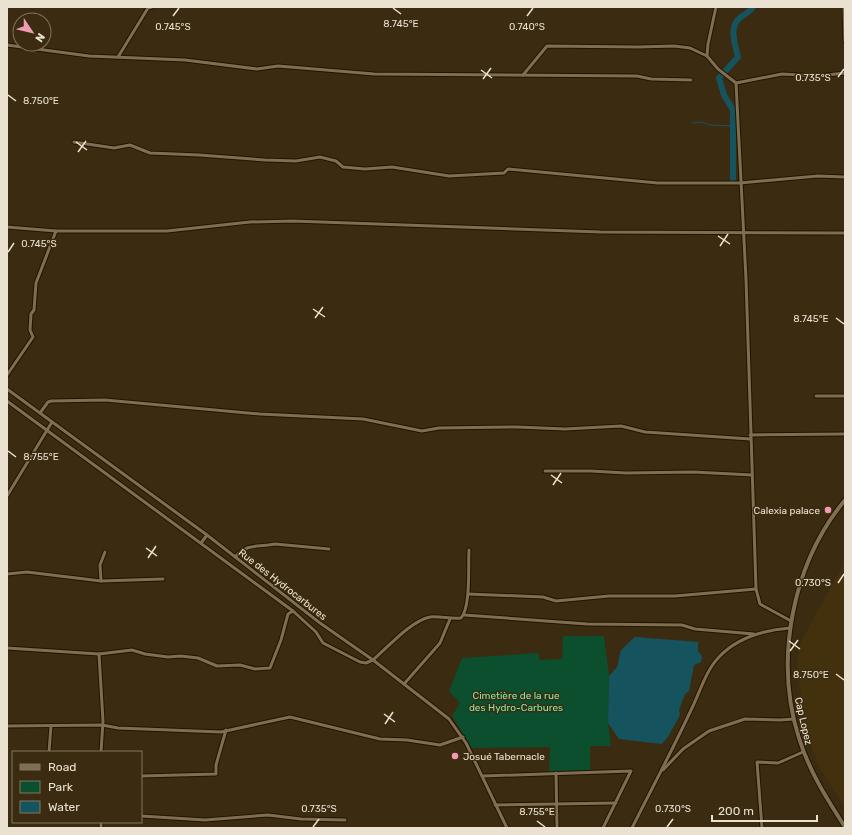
<svg xmlns="http://www.w3.org/2000/svg" width="852" height="835" viewBox="0 0 852 835" font-family="Rubik,sans-serif">
	<rect width="100%" height="100%" fill="#3b2c11"/>
	<!-- built -->
	<path fill="#43310d" d="M845,562v246l-25,-40 -13,-32 -10,-69 2,-19 5,-12z"/>
	<!-- green -->
	<path fill="#0b4f2e" d="M563,636h41l5,40 -1,47 3,23h-21v25l-41,1 1,-25 -78,1 -20,-32 8,-13 -11,-12 13,-33 77,-5v7l23,-1z"/>
	<!-- water -->
	<path fill="#15545e" d="M635,637l63,5v9l4,5 -1,6 -7,3 -5,26 -4,3 -6,16 1,5 -11,20 -7,9 -43,-5 -11,-16 1,-47 8,-9 4,-17z"/>
	<g fill="none" stroke-linecap="round" stroke-linejoin="round">
		<!-- stream -->
		<path stroke="#15545e" stroke-width="1" d="M692,123l10,-1 8,3 24,1"/>
		<!-- river -->
		<path stroke="#15545e" stroke-width="6" d="M733,179v-69l-9,-15 -5,-17 19,-21c-3,-13 -10,-31 3,-40 4,-3 10,-6 12,-10"/>
		<defs>
			<g id="minor">
				<path d="M844,7l1,34"/>
				<path d="M7,45l82,11 96,4 72,9 21,-3 96,8 263,2 14,3 40,1"/>
				<path d="M707,56l1,-12 8,-37"/>
				<path d="M118,57l30,-49 4,-1"/>
				<path d="M523,75l24,-29 91,1 36,-1 16,2 17,8 11,13 18,14 10,196 10,310 4,15 31,17"/>
				<path d="M736,83l46,-9 36,2 27,-3"/>
				<path d="M74,142l40,6 16,-3 20,8 49,2 66,5 31,1 24,-4 16,4 7,6 22,2 27,-2 57,9 55,-3 4,-4 150,14h82l78,-7 27,1"/>
				<path d="M7,227l49,4h111l83,-9 43,-1 307,11 245,1"/>
				<path d="M7,375l26,-38 -3,-7 1,-16 3,-4 2,-27 20,-52"/>
				<path d="M7,389l200,146 113,88 53,37 76,59 17,24 41,85"/>
				<path d="M816,396h29"/>
				<path d="M7,401l286,210 23,21 7,11 37,19 6,1 7,-3c16,-14 38,-39 57,-43 10,-1 21,2 31,1 10,-11 7,-52 8,-68"/>
				<path d="M40,413l8,-11 3,-1 54,-1 155,14 103,5 59,12 17,-3 78,-1 48,2 56,-3 24,6 105,7"/>
				<path d="M750,435l95,-1"/>
				<path d="M545,471h46l35,2 67,-1 59,3"/>
				<path d="M7,496l45,-74"/>
				<path d="M201,543l6,-8"/>
				<path d="M235,557c14,-15 22,-9 40,-13l54,5"/>
				<path d="M7,574l20,-2 74,9 62,-2"/>
				<path d="M101,581l-1,-16 5,-13"/>
				<path d="M468,594l75,3 13,4 53,-5h66l81,-7"/>
				<path d="M464,615l123,9 95,1 13,4 59,5"/>
				<path d="M7,648l92,6 33,-4 13,4 23,3 13,-1 17,2 19,8 23,-1 15,4 15,-1 11,-28 7,-26 5,-3"/>
				<path d="M99,654l4,67 -2,31"/>
				<path d="M404,684l36,-41 10,-24"/>
				<path d="M7,726l95,-1 16,3 103,4 69,-15 90,22 27,1 33,5 23,-8"/>
				<path d="M49,752l2,-26"/>
				<path d="M663,770l20,-21 26,-18 36,-12 35,1 14,-1"/>
				<path d="M556,773l1,55"/>
				<path d="M141,776l75,-2v-9l10,-35"/>
				<path d="M483,776l148,-5 -28,57"/>
				<path d="M495,805l121,-2"/>
				<path d="M141,816l64,4 63,-5 33,4 44,1"/>
				<path d="M101,822v6"/>
				<path d="M632,828c20,-40 41,-79 60,-120 8,-16 14,-38 27,-51 19,-20 45,-27 71,-29"/>
				<path d="M762,828l-5,-66 21,1 25,-11"/>
			</g>
			<path id="tertiary" d="M845,500c-53,64 -71,160 -46,238 10,33 28,61 46,89"/>
		</defs>
		<!-- minor casing -->
		<use href="#minor" stroke="#221400" stroke-width="5"/>
		<!-- tertiary casing -->
		<use href="#tertiary" stroke="#221400" stroke-width="6"/>
		<!-- minor -->
		<use href="#minor" stroke="#7f6e51" stroke-width="3"/>
		<!-- tertiary -->
		<use href="#tertiary" stroke="#7f6e51" stroke-width="4"/>
	</g>
	<!-- ticks -->
	<path fill="none" stroke="#eae1d1" stroke-width="1.5" d="M393,8l8,6M173,16l6,-8M527,16l6,-8M481,70l11,8M838,77l6,-8M483,79l8,-11M8,95l8,6M76,142l11,8M78,152l8,-11M718,236l12,8M720,246l8,-12M8,252l6,-9M313,309l12,8M315,318l8,-11M836,318l8,6M8,451l8,6M551,475l11,8M553,485l8,-12M146,548l11,8M148,558l8,-12M838,583l6,-9M789,641l11,8M790,651l8,-11M836,674l8,6M384,714l11,8M385,724l8,-12M537,821l8,6M313,827l6,-8M667,827l6,-8"/>
	<!-- markers -->
	<g fill="#f19ab3" stroke="#3b2c11" stroke-width="1.5">
		<circle cx="828" cy="510" r="4"/>
		<circle cx="455" cy="756" r="4"/>
	</g>
	<g text-anchor="middle" stroke-width="3" stroke-linejoin="round" paint-order="stroke">
		<!-- poi labels -->
		<g font-size="10" fill="#eae1d1" stroke="#3b2c11" text-anchor="end">
			<text x="820" y="514">Calexia palace</text>
			<text x="463" y="760" text-anchor="start">Josué Tabernacle</text>
		</g>
		<!-- street labels -->
		<g font-size="10" fill="#eae1d1" stroke="#3b2c11">
			<text transform="translate(283 584) rotate(38)" y="4">Rue des Hydrocarbures</text>
			<text transform="translate(804 721) rotate(77)" y="4">Cap Lopez</text>
		</g>
		<!-- park labels -->
		<g font-size="10" fill="#7fecac" stroke="#3b2c11">
			<text x="516" y="699">Cimetière de la rue<tspan x="516" dy="12">des Hydro-Carbures</tspan></text>
		</g>
	</g>
	<g font-size="10" text-anchor="middle" fill="#eae1d1" stroke="#3b2c11" stroke-width="3" stroke-linejoin="round" paint-order="stroke">
		<text x="401" y="27">8.745°E</text>
		<text x="173" y="30">0.745°S</text>
		<text x="527" y="30">0.740°S</text>
		<text x="813" y="81">0.735°S</text>
		<text x="41" y="104">8.750°E</text>
		<text x="39" y="247">0.745°S</text>
		<text x="811" y="322">8.745°E</text>
		<text x="41" y="460">8.755°E</text>
		<text x="813" y="586">0.730°S</text>
		<text x="811" y="678">8.750°E</text>
		<text x="319" y="812">0.735°S</text>
		<text x="673" y="812">0.730°S</text>
		<text x="537" y="815">8.755°E</text>
	</g>
	<!-- border -->
	<rect width="852" height="835" fill="none" stroke="#eae1d1" stroke-width="16"/>
	<!-- legend -->
	<rect x="12" y="751" width="130" height="72" fill="#3b2c11" stroke="#81745e"/>
	<rect x="20" y="764" width="20" height="6" fill="#7f6e51" stroke="#81745e"/>
	<text x="48" y="771" font-size="12" fill="#eae1d1">Road</text>
	<rect x="20" y="781" width="20" height="12" fill="#0b4f2e" stroke="#81745e"/>
	<text x="48" y="791" font-size="12" fill="#eae1d1">Park</text>
	<rect x="20" y="801" width="20" height="12" fill="#15545e" stroke="#81745e"/>
	<text x="48" y="811" font-size="12" fill="#eae1d1">Water</text>
	<!-- north arrow -->
	<g transform="translate(32 32) rotate(125)"><circle r="19" fill="#3b2c11" stroke="#81745e"/>
	<path d="M0-3L7 15L0 10L-7 15Z" fill="#f19ab3"/>
	<text y="-6" font-size="11" font-weight="bold" text-anchor="middle" fill="#eae1d1">N</text>
	</g>
	<!-- scale -->
	<path d="M712 815v6h105v-6" fill="none" stroke="#eae1d1" stroke-width="2"/>
	<text x="718" y="815" font-size="12" fill="#eae1d1" stroke="#3b2c11" stroke-width="3" paint-order="stroke">200 m</text>
</svg>
